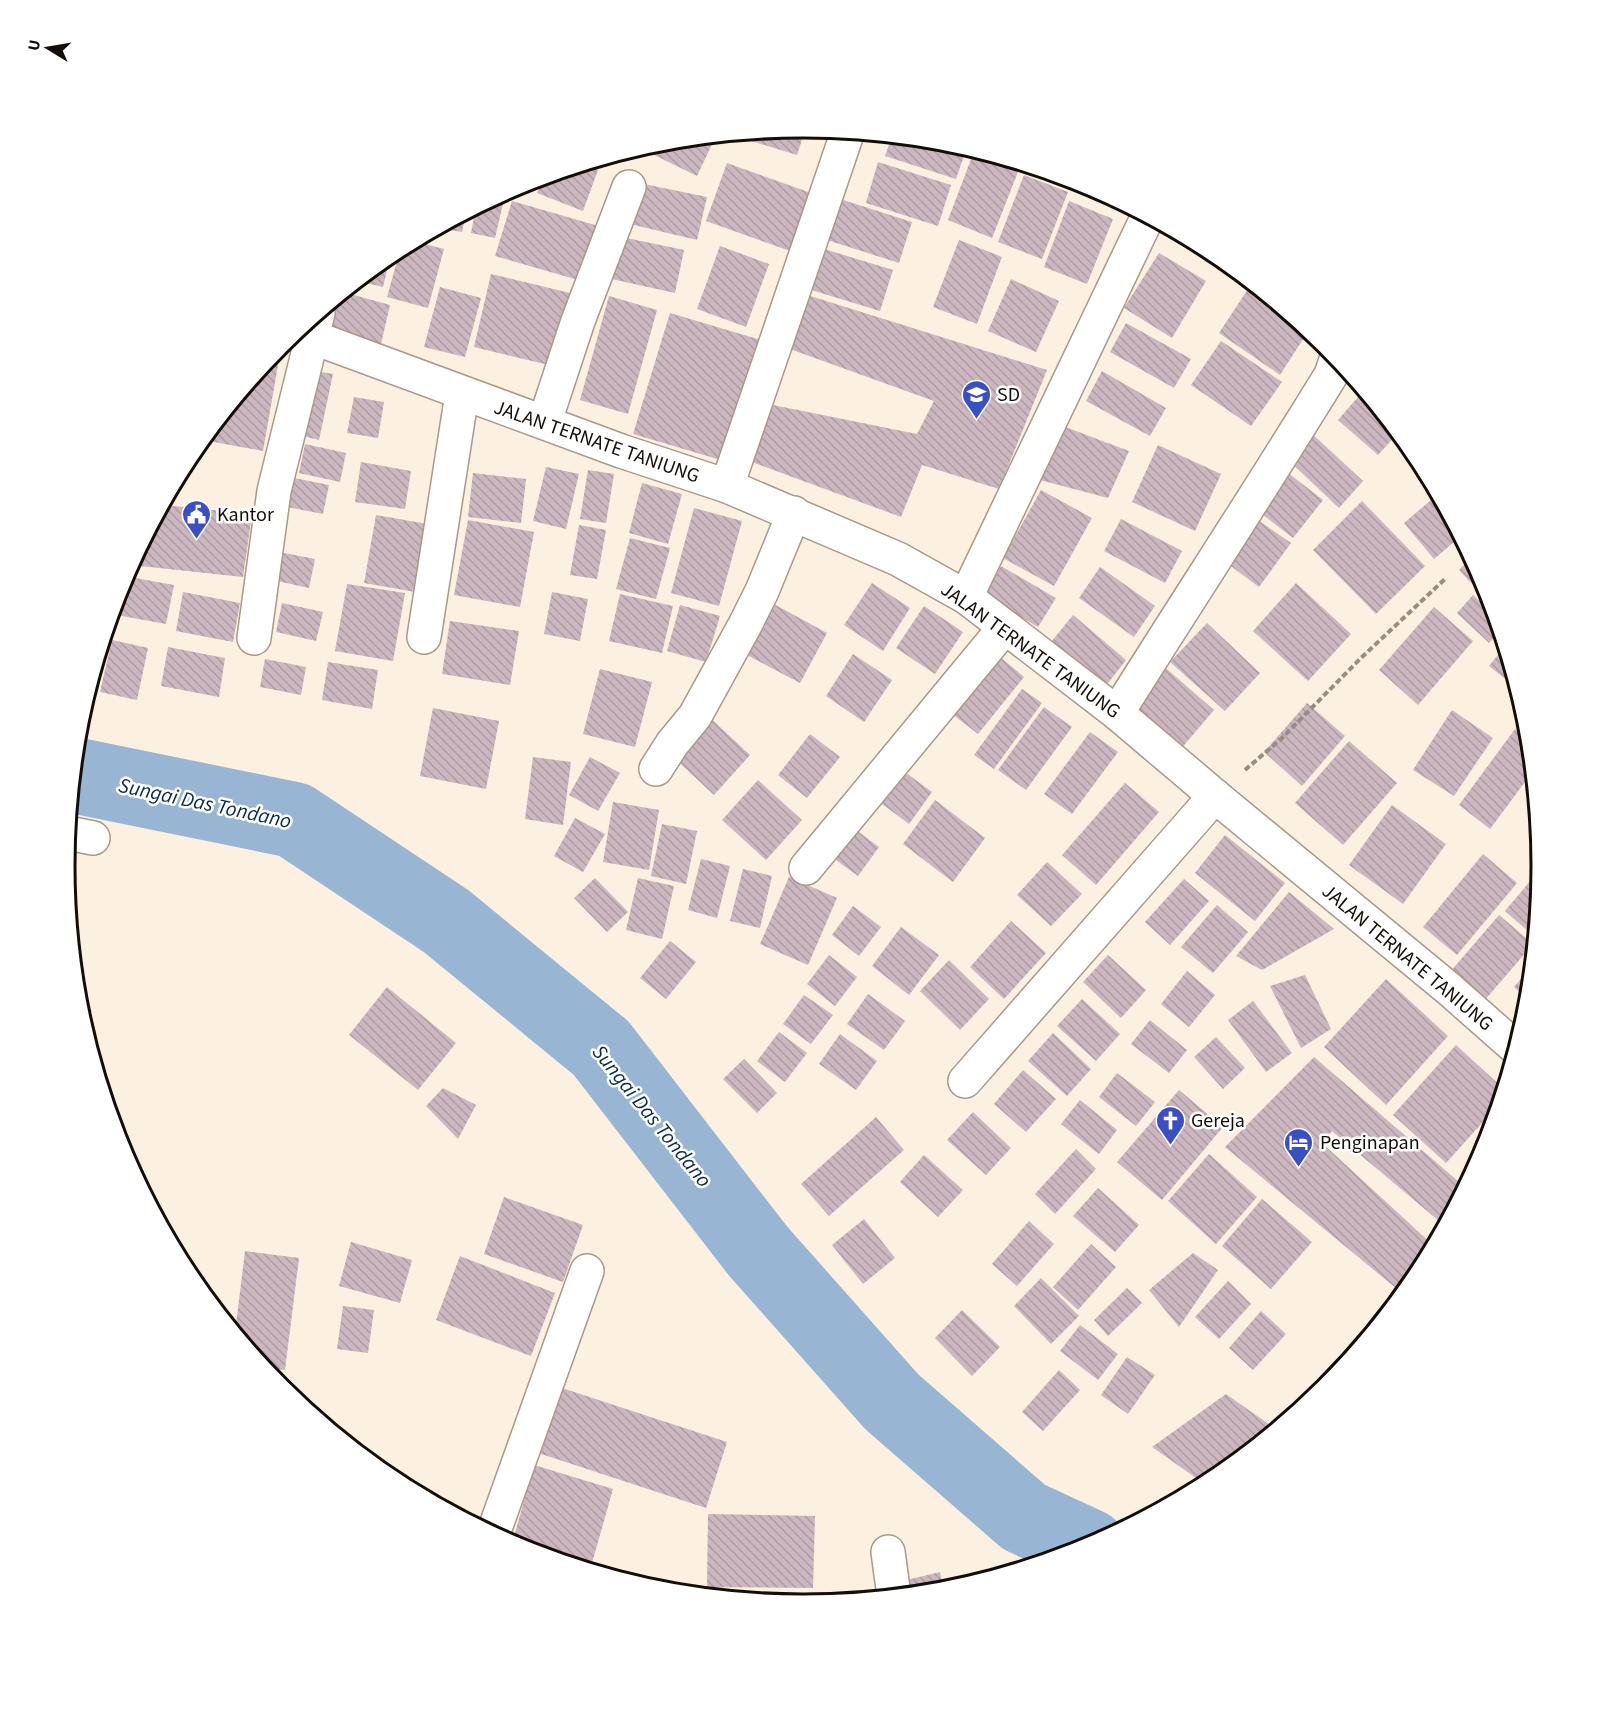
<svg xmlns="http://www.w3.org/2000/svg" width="1607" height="1732" viewBox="0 0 1607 1732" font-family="'Source Sans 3',sans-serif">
	<defs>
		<pattern id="building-back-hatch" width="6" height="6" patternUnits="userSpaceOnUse" patternTransform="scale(1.5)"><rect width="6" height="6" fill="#ccb6c0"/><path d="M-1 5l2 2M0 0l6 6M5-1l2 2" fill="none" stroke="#ae9ba4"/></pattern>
	</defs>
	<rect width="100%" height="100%" fill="#fcf0e1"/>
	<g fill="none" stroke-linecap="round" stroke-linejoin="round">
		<!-- river -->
		<path stroke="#98b6d4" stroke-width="76" d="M73,775l221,45 152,101 155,127 157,203 134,151 132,115 65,30"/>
	</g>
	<!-- building -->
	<g fill="url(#building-back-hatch)">
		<path d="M806,127l-9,28 -49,-15 3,-8z"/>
		<path d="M892,136l56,5 19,6 -11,32 -71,-23z"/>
		<path d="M707,137l7,3 -17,36 -47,-23 5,-10 5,-2z"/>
		<path d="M973,154l45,18 -26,66 -44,-18z"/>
		<path d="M878,162l73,23 -13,41 -72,-23z"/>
		<path d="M727,163l84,30 -21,58 -84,-30z"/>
		<path d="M583,164l15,6 -15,41 -46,-18 7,-17z"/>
		<path d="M1024,175l44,17 -26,67 -44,-17z"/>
		<path d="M639,183l68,14 -10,43 -67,-16z"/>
		<path d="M506,191l-11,47 -24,-5 5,-26z"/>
		<path d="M840,199l72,23 -13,41 -72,-23z"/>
		<path d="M512,201l90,26 -17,55 -90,-26z"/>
		<path d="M1069,201l44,18 -26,65 -43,-17z"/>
		<path d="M466,213l-4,19 -24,-4z"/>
		<path d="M617,236l67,14 -9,43 -68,-15z"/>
		<path d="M959,240l43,17 -25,67 -44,-17z"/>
		<path d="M413,241l31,8 -16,59 -41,-11 14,-50z"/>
		<path d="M720,246l49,18 -23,63 -49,-18z"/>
		<path d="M821,248l72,22 -13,41 -72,-22z"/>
		<path d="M391,253l-8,34 -26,-6 13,-11z"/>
		<path d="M1159,253l47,28 -34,57 -48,-30z"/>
		<path d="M491,274l79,19 -17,73 -79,-19z"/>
		<path d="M1011,279l48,22 -23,51 -48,-21z"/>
		<path d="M440,287l41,11 -16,59 -41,-10z"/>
		<path d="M1248,289l61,41 -29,45 -61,-42z"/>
		<path d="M343,292l47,13 -9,39 -60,-15 6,-23z"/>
		<path d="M804,294l243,76 -48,119 -77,-24 -21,52 -157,-58 19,-56 154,31 17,-33 -147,-53z"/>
		<path d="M609,296l48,14 -29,104 -48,-14z"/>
		<path d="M670,313l91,27 -37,121 -91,-27z"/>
		<path d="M1126,323l65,36 -17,29 -64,-36z"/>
		<path d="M1221,341l61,41 -31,44 -60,-41z"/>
		<path d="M277,348h4l-18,103 -60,-11z"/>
		<path d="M309,370l24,4 -14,66 -24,-6z"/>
		<path d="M1102,371l64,37 -16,28 -64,-35z"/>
		<path d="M1364,390l35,42 -21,23 -40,-35z"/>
		<path d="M354,397l30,5 -6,36 -31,-5z"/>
		<path d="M1060,425l69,26 -21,47 -68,-18z"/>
		<path d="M1308,430l55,51 -24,27 -55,-52z"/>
		<path d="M305,444l41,9 -6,29 -41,-9z"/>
		<path d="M1158,445l63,29 -26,57 -63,-29z"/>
		<path d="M361,462l50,9 -6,38 -50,-7z"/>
		<path d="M546,467l33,7 -13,55 -33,-8z"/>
		<path d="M1283,469l40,31 -30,38 -40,-31z"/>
		<path d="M588,470l26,4 -8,49 -26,-4z"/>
		<path d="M473,473l53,6 -5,44 -53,-6z"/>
		<path d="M289,477l40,8 -6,29 -41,-8z"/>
		<path d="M642,483l40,11 -14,50 -39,-11z"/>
		<path d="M1041,490l51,28 -38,68 -51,-28z"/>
		<path d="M1437,495l6,7 18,34 -27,23 -30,-36z"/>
		<path d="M1362,501l63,65 -49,48 -63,-64z"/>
		<path d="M163,505l89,9 -9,63 -112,-12z"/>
		<path d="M694,508l48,13 -23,85 -48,-13z"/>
		<path d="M376,515l57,10 -12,68 -57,-10z"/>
		<path d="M1255,518l36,25 -32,44 -35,-26z"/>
		<path d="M1121,519l61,32 -17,32 -61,-32z"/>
		<path d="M468,520l66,12 -14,75 -66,-12z"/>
		<path d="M579,525l27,5 -9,49 -27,-4z"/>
		<path d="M630,538l40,10 -14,51 -40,-10z"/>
		<path d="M274,551l41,8 -6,29 -41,-9z"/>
		<path d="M1472,557l14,27 4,12 -4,3 -27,-29z"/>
		<path d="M1001,566l55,32 -18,29 -55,-31z"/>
		<path d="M1100,567l55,39 -21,31 -55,-39z"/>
		<path d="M124,576l50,9 -8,39 -55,-10z"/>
		<path d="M872,583l38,25 -27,43 -39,-26z"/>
		<path d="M1296,583l55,51 -43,47 -55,-50z"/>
		<path d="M347,584l58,9 -12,68 -58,-10z"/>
		<path d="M183,592l57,11 -7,39 -57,-11z"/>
		<path d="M552,592l36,7 -8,42 -36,-7z"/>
		<path d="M620,594l53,12 -11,47 -53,-12z"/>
		<path d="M1473,595l24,22 4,14 -12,12 -32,-30z"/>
		<path d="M282,603l41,9 -7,29 -40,-9z"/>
		<path d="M772,603l55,30 -27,50 -55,-29z"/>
		<path d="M680,605l40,11 -14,46 -39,-11z"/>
		<path d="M924,606l39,26 -28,42 -39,-26z"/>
		<path d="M1434,607l39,34 -55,64 -39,-35z"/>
		<path d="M1073,615l53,45 -21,27 -54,-45z"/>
		<path d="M450,621l69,10 -9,54 -68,-11z"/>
		<path d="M1207,623l53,50 -35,38 -55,-49z"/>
		<path d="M112,640l36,8 -11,52 -37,-8z"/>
		<path d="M1505,646l1,4 12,39 -29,-23z"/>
		<path d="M168,647l57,11 -6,39 -58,-11z"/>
		<path d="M853,654l39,26 -28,42 -38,-26z"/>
		<path d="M998,655l26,22 -46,57 -27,-21z"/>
		<path d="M265,659l41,8 -5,28 -41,-8z"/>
		<path d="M328,662l50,8 -6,39 -50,-9z"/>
		<path d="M1161,664l53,46 -34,40 -53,-45z"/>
		<path d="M600,669l52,13 -17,65 -52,-13z"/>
		<path d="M1022,689l20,14 -48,66 -20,-14z"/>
		<path d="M1307,703l38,33 -43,50 -38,-34z"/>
		<path d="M1044,707l28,20 -46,63 -28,-20z"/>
		<path d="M433,708l66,13 -13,68 -66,-13z"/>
		<path d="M1452,710l41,28 -39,58 -41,-26z"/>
		<path d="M706,714l44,41 -36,40 -44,-41z"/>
		<path d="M1515,729l15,12 3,30 -43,58 -31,-24z"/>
		<path d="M1090,732l28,20 -46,62 -28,-20z"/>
		<path d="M810,734l30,23 -33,41 -29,-23z"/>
		<path d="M1349,741l48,42 -54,62 -48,-42z"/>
		<path d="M533,757l38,5 -8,63 -38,-6z"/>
		<path d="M590,757l30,16 -22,38 -29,-16z"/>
		<path d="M898,767l34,25 -23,32 -35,-26z"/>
		<path d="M758,780l44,40 -36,40 -44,-40z"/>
		<path d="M1125,783l34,29 -63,73 -34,-30z"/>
		<path d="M935,800l50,38 -32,44 -50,-38z"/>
		<path d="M613,802l46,8 -10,60 -46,-8z"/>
		<path d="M1392,805l54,39 -43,60 -54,-39z"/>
		<path d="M575,818l30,16 -22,38 -29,-16z"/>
		<path d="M662,824l35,7 -11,53 -35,-8z"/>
		<path d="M851,826l28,21 -21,29 -29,-21z"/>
		<path d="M1225,835l60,48 -30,38 -60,-48z"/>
		<path d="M1483,854l34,29 -60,72 -34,-28z"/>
		<path d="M701,859l29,7 -13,52 -29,-8z"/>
		<path d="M1047,862l35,32 -31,32 -34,-31z"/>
		<path d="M743,869l29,7 -12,52 -30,-7z"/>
		<path d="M789,877l48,21 -29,67 -48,-21z"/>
		<path d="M595,878l33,34 -21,20 -33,-34z"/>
		<path d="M638,878l36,8 -12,53 -36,-9z"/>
		<path d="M1184,879l25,22 -39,44 -25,-23z"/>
		<path d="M1531,880l9,8 -5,49 -30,-26z"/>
		<path d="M1289,892l45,37 -72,41 -26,-14z"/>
		<path d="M1217,905l31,27 -35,41 -32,-26z"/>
		<path d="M853,906l28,21 -22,29 -27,-21z"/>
		<path d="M1499,915l34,29 -49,57 -34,-29z"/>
		<path d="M1011,921l35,32 -42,46 -34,-32z"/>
		<path d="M901,927l38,28 -30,40 -37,-29z"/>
		<path d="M670,941l26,21 -30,37 -26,-21z"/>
		<path d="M829,955l28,22 -22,29 -28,-22z"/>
		<path d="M1108,955l38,35 -25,28 -38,-36z"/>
		<path d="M949,960l40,39 -29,31 -40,-39z"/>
		<path d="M1533,965l-4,35 -15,-13z"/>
		<path d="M1187,971l28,24 -26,32 -28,-23z"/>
		<path d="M1305,975l26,54 -30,19 -31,-62z"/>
		<path d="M1386,979l62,57 -62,69 -62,-58z"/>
		<path d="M387,987l69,56 -38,47 -69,-55z"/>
		<path d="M868,994l37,27 -21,29 -37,-26z"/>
		<path d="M804,995l29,20 -22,29 -28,-20z"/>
		<path d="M1082,999l38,35 -24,27 -39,-35z"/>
		<path d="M1253,1001l39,52 -26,19 -38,-52z"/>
		<path d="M1150,1020l37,30 -18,23 -38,-29z"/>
		<path d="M779,1032l28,21 -22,29 -28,-21z"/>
		<path d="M1053,1033l38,36 -24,27 -39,-35z"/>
		<path d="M840,1034l37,27 -21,29 -37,-26z"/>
		<path d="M1216,1037l29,31 -22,21 -29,-32z"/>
		<path d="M1456,1045l48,44 -4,14 -54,60 -53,-48z"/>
		<path d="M1314,1057l152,131 -21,38 -113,-95 -10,12 112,103 -16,31 -15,17 -178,-147z"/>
		<path d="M744,1059l33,34 -20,20 -34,-34z"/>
		<path d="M1023,1070l33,29 -30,33 -32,-28z"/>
		<path d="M1117,1073l38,29 -19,24 -37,-29z"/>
		<path d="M443,1088l33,17 -18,34 -32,-33z"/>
		<path d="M1179,1090l44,37 -61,73 -45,-38z"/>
		<path d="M1080,1100l37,30 -18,24 -38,-30z"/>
		<path d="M973,1112l38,36 -25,27 -39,-35z"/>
		<path d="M876,1117l28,33 -75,66 -28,-32z"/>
		<path d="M1076,1149l20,20 -41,45 -20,-20z"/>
		<path d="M1209,1154l48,43 -41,47 -48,-43z"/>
		<path d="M924,1155l39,35 -25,27 -38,-35z"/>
		<path d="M1098,1188l41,37 -24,27 -42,-36z"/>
		<path d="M504,1197l79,28 -20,57 -79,-28z"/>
		<path d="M1262,1199l50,43 -41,47 -49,-43z"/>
		<path d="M864,1219l31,39 -32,26 -31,-39z"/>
		<path d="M1029,1221l25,23 -37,42 -25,-22z"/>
		<path d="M351,1242l61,18 -12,43 -61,-17z"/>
		<path d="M1091,1244l25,23 -38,43 -25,-23z"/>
		<path d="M245,1251l54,7 -14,112 -22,-3 -28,-34z"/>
		<path d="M1193,1253l25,17 -39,57 -30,-37z"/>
		<path d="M460,1256l95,37 -24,63 -95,-36z"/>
		<path d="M1041,1278l38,38 -28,28 -37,-38z"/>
		<path d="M1228,1281l23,23 -32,35 -24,-22z"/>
		<path d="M1127,1288l15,15 -34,33 -14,-16z"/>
		<path d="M343,1306l31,4 -6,43 -31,-4z"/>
		<path d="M962,1310l38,37 -28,29 -37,-38z"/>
		<path d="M1261,1311l25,23 -33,36 -24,-22z"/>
		<path d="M1080,1325l38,29 -20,26 -38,-29z"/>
		<path d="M1127,1357l28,18 -27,39 -27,-19z"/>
		<path d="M1059,1370l21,20 -37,41 -21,-19z"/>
		<path d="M559,1387l168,55 -21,66 -168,-55z"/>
		<path d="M1226,1394l44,31 -15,22 -49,38 -54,-38z"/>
		<path d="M534,1465l79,24 -23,81 -70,-21 -8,-5z"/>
		<path d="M708,1514l107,2 -2,72 -106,-1z"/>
		<path d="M940,1572l4,19 -43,4 -3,-13z"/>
	</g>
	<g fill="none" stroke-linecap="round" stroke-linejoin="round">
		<defs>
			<g id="minor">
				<path d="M293,333l19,4 309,114 106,35 171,73 68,38 151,116 98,83 234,193 68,60"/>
				<path d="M545,421l33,-100 51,-134"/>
				<path d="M727,486l121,-355"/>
				<path d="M966,597l182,-381"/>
				<path d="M424,637l38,-243"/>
				<path d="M254,638l20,-147 44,-178"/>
				<path d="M1117,713c71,-113 144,-224 214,-338l6,-18"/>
				<path d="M656,769l16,-25 23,-28 50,-91 17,-34 32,-78"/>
				<path d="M68,833l25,5"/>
				<path d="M806,868l199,-241"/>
				<path d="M965,1081l250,-285"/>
				<path d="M493,1534l94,-263"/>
				<path d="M888,1552l6,44"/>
			</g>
		</defs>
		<!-- minor casing -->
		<use href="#minor" stroke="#a89989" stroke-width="36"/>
		<!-- path -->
		<path stroke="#968e82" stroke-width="4" stroke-dasharray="6 3" stroke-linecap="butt" d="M1245,770l36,-31 80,-81 84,-79"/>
		<!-- minor -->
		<use href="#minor" stroke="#fff" stroke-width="33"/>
	</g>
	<!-- icons -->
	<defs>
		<symbol id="school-pin" viewBox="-11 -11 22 30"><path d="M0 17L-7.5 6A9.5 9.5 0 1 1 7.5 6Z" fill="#3a4fc1" stroke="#fff"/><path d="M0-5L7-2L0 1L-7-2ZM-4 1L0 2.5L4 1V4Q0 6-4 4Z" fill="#fff"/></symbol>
		<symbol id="civic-pin" viewBox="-11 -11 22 30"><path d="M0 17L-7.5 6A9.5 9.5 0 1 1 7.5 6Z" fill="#3a4fc1" stroke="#fff"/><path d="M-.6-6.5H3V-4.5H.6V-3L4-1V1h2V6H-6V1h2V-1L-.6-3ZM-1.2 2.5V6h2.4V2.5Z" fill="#fff"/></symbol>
		<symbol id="church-pin" viewBox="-11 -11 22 30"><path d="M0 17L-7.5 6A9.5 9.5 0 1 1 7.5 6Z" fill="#3a4fc1" stroke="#fff"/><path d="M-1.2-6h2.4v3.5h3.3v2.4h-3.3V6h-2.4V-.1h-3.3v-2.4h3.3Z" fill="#fff"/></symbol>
		<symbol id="hotel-pin" viewBox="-11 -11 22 30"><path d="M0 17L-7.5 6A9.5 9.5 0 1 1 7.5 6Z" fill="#3a4fc1" stroke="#fff"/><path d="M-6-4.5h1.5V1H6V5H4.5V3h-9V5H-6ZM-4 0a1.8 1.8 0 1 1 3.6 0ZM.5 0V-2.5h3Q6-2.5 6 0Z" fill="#fff"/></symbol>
	</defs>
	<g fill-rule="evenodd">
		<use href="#school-pin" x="960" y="378" width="33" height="45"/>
		<use href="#civic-pin" x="180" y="498" width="33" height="45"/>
		<use href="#church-pin" x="1154" y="1104" width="33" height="45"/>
		<use href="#hotel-pin" x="1282" y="1126" width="33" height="45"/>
	</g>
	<g text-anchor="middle" stroke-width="5" stroke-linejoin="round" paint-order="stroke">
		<!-- poi labels -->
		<g font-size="20" fill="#130e08" stroke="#fff" text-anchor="start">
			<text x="997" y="401">SD</text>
			<text x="217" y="521">Kantor</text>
			<text x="1191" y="1127">Gereja</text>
			<text x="1320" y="1149">Penginapan</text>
		</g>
		<!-- street labels -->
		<g font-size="20" fill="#130e08" stroke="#fff">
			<text transform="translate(597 441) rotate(19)" y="7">JALAN TERNATE TANIUNG</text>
			<text transform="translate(1031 650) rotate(36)" y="7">JALAN TERNATE TANIUNG</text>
			<text transform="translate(1408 957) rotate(40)" y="7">JALAN TERNATE TANIUNG</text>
		</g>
		<!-- water labels -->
		<g font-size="21" font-style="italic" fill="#072b48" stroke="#fff">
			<text transform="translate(205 803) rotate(12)" y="7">Sungai Das Tondano</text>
			<text transform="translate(652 1116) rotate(51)" y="7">Sungai Das Tondano</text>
		</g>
	</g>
	<!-- crop -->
	<path d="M0 0H1607V1732H0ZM75 866a728 728 0 1 1 1456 0a728 728 0 1 1-1456 0Z" fill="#fff" fill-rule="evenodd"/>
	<path fill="none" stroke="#130e08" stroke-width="3" d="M75 866a728 728 0 1 1 1456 0a728 728 0 1 1-1456 0Z"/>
	<!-- north arrow -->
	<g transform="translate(48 48) rotate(281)" stroke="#ffffff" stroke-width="4.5" paint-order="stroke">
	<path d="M0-4.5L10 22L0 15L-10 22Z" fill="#130e08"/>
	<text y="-9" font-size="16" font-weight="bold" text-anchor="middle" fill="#130e08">U</text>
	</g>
</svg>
